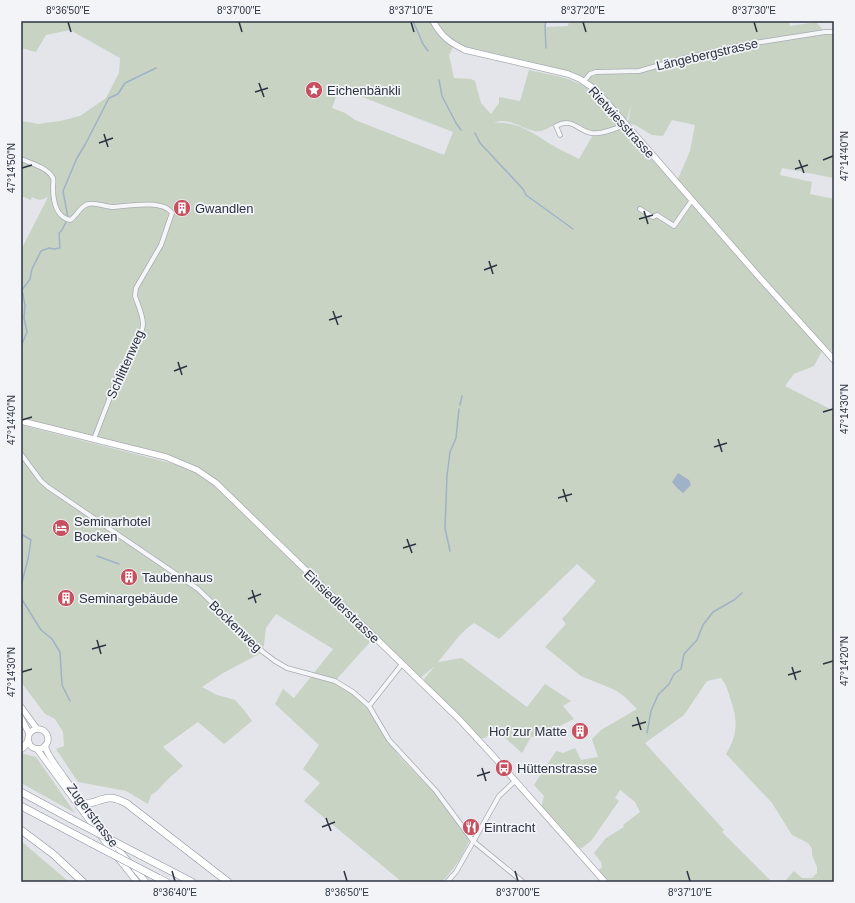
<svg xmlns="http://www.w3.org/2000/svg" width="855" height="903" viewBox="0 0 855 903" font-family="Arial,sans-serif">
	<rect width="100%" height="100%" fill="#e3e5ea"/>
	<!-- green -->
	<g fill="#c8d3c4" fill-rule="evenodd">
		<path d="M21,21h412l2,3 5,-3h106v6l22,-1 1,-5h220l1,5 26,-4 9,10h9v146l-52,-10 -2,7 32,7 -2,12 24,5v148l-5,8 -153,-172 14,-32 5,-26 -23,-5 -9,16 -11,-1 -17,-10 -7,-2 3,-18 -5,17 -23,-27 -15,-14 2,-5 -6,5 -130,-36 -5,10 5,23 17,1 4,2 6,22 10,11 8,-11v-6l21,4 9,-31c21,5 45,7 62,21 11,9 19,20 28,30l1,3 -1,2c-7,3 -19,7 -27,6 -9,-2 -18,-13 -28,-11 -10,2 -19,12 -29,10 -14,-2 -27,-15 -41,-8 26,-2 41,12 63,25 7,4 15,7 22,11l14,-24 33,-7 196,223 -8,15 -20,8 -9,12 49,25v471h-50l10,-11 8,7h10l5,-5v-6l-5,-12v-6l-4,-6 -16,-8 -20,-32 -46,-49c12,-19 12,-35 4,-56 -2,-8 -4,-14 -9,-20l-14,3 -23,34 -39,28 79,87 -2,2 48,48 -2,2h-160l-10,-11 4,-4 -1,-5 -7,-9 12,-15 18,-11 -1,-2 17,-13 -5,-10 -15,-12 -5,8 4,3 -28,40 -9,7 -5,-1 -36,-40 3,-11 -10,-11 22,-34 7,2 12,-5 6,12 17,-3 -6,-18 9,-9 36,-21 -12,-12 -10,-7 -34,-14 -36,-29 21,-23 -4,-5 34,-38 -19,-17 -78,75 -25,-16c-14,9 -24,25 -36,39l24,-4 65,49 18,-23 26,17 -8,5 11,13 -27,13 -1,5h-15l-9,16 -27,-24 -10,9h-6l-54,-55 -1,-4 11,-13 -15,12 -176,-169 -52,-44 -18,-8 -153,-36v-171l27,-53c-6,3 -9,4 -16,0l-1,3 -10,-4v-74l1,-1 16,3 22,-3 20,-5 26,-18 13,-25 1,-15 -50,-28 -24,5 -10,17 -15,-4zM339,88l114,44 -9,23 -89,-35 -10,-7 -13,-5z"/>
		<path d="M21,425l169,43 22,15 16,13 143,145 -36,40 -14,-4 14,6 17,10 15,15 20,32 13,17 45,47 23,34 1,3c-6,15 -16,29 -27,41h-40l-98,-81 16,-18 -17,-14 16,-24 -44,-41 8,-15 11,9 39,-49 -57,-35 -10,14 -3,24 -40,21 -21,14 15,8 18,5 9,10 8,11 -28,23 -26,-22 -35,25 20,19 -15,13 -11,12 -6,4 -3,9 -22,-13 -48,-9 -22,-33 8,-3 -1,-14 -8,-13 -10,-5 -24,-32z"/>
		<path d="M21,753l15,4 39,56 -54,-30z"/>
		<path d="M21,841l48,41h-48z"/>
	</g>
	<!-- water -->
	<path fill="#a0b2c7" d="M678,473l11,7 2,5 -8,8 -5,-4 -6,-7z"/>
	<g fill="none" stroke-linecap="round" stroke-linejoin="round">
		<!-- stream -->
		<g stroke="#a0b2c7" stroke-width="1.5">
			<path d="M413,21l10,23 5,7"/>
			<path d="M546,21l-1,6 1,21"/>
			<path d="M439,80l3,16 14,27 5,7"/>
			<path d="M475,133l5,10 43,46 3,6 47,34"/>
			<path d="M68,218l-5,-27 14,-33 9,-15 23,-45 9,-4 7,-11 31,-15"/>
			<path d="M21,351l1,-7 5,-12 -3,-14 1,-13 -3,-15 8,-11 2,-10 9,-18 8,-3 5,1 6,-1 -1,-15 3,-3 4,-8"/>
			<path d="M460,405l2,-9"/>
			<path d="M21,534l10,6 -3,19 -7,27"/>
			<path d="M450,551l-5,-23 2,-52 3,-24 6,-14 3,-29"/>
			<path d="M97,556l22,8"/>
			<path d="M21,598l20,32 11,9 8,13 2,33 8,16"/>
			<path d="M647,733l4,-22 7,-16 11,-11 5,-10 7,-5 3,-15 13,-14 6,-15 10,-13 21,-12 8,-7"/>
		</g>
		<defs>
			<g id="street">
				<path d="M584,81l6,-7 6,-2 43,-1 46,-13 57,-13 83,-13h9"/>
				<path d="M560,135l-4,-9c16,-9 21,4 35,7 9,2 27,-5 35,-9"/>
				<path d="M21,159c10,4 27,9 32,19 1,3 0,6 0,9 0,13 3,30 17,33 7,-4 9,-13 18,-16 8,-2 17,3 25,3 14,-1 50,-8 59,6l-11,32 -25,43 -1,8c3,9 8,19 8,28 0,14 -25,56 -34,71v5l-15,39"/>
				<path d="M640,209l13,8 4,-2 17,11 18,-26"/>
				<path d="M21,454l20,27 7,6 150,102 65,63 12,9 12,7 48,13 18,11 16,14"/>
				<path d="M402,664l-33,42 20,34 47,51 37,50 50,41"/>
				<path d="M447,882l9,-10 43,-76 16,-15"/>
			</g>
			<g id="secondary">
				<path d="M433,21c9,16 16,21 32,29l103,24 12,5 16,11 164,188 74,82"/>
				<path d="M21,421l145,36 31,13 19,13 243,236 36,39 110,124"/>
				<path d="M21,707l16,22"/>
				<path d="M21,718l8,15"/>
				<circle cx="38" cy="739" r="10"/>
				<path d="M45,746c3,11 13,22 19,31 26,37 53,72 82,105"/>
				<path d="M37,749l69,94 31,39"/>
			</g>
			<g id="highway">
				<path d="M21,749l7,-7"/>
				<path d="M21,792l50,27"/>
				<path d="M82,802c9,3 13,-1 22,-3 8,-3 15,1 22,4l102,79"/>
				<path d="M21,806l70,37"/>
				<path d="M21,830l32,24 30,28"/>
				<path d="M140,855l52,27"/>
				<path d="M158,878l8,4"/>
			</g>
		</defs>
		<!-- street casing -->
		<use href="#street" stroke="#a8acb4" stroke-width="5.5"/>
		<!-- secondary casing -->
		<use href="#secondary" stroke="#a8acb4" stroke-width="7"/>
		<!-- highway casing -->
		<use href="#highway" stroke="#8b93a0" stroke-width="8"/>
		<!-- street -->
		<use href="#street" stroke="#f5f6f8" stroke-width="4"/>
		<!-- secondary -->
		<use href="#secondary" stroke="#fff" stroke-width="5.5"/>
		<!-- highway -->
		<use href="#highway" stroke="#fff" stroke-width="7"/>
		<defs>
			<g id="highway-bridge">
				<path d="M71,819l69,36"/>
				<path d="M91,843l67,35"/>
			</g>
		</defs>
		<!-- highway-bridge casing -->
		<use href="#highway-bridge" stroke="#8b93a0" stroke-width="8" stroke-linecap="butt"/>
		<!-- highway-bridge -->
		<use href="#highway-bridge" stroke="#fff" stroke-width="7"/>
	</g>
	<!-- ticks -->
	<path fill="none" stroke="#2c3341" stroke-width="1.5" d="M68,22l3,10M239,22l3,10M411,22l3,10M583,22l3,10M754,22l3,10M259,83l5,14M255,92l13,-4M104,134l4,13M99,143l14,-5M799,160l5,13M823,160l10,-4M22,168l10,-3M795,169l13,-4M644,211l4,13M639,219l14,-4M489,261l4,13M484,270l13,-5M333,311l5,14M329,320l13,-4M178,362l4,13M174,371l13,-5M823,412l10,-3M22,420l10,-3M718,439l4,13M714,447l13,-4M563,489l4,13M558,498l14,-4M407,539l5,14M403,548l13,-4M252,590l4,13M248,599l13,-5M97,640l4,14M92,649l14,-4M823,664l10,-3M792,667l4,13M22,672l10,-3M788,675l13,-4M637,717l4,13M632,726l14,-4M482,768l4,13M477,776l13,-4M326,818l5,13M322,827l13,-5M172,871l3,10M344,871l3,10M515,871l3,10M687,871l3,10"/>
	<!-- icons -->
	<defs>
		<symbol id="sight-disc" viewBox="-11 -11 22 22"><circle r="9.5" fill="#c6505f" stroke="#f2f4f7"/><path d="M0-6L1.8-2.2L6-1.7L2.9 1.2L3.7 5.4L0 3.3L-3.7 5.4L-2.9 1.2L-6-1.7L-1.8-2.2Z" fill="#fff"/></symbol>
		<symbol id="building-disc" viewBox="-11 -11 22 22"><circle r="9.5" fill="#c6505f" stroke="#f2f4f7"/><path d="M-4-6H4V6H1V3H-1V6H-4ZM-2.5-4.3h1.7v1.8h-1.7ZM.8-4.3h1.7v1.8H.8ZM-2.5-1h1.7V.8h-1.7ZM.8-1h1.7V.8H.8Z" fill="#fff"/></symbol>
		<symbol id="hotel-disc" viewBox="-11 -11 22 22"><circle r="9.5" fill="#c6505f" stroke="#f2f4f7"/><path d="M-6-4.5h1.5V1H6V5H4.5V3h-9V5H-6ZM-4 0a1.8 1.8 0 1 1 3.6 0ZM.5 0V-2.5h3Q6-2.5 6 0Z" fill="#fff"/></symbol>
		<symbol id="bus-disc" viewBox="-11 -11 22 22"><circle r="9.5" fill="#c6505f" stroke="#f2f4f7"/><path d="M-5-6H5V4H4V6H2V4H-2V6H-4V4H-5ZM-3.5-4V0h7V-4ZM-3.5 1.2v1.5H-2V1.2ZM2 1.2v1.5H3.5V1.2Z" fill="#fff"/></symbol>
		<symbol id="restaurant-disc" viewBox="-11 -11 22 22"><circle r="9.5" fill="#c6505f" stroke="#f2f4f7"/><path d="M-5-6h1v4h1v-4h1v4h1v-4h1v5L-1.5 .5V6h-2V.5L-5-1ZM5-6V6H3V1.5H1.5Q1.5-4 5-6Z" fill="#fff"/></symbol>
	</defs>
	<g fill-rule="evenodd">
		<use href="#sight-disc" x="304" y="80" width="20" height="20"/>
		<use href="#building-disc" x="172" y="198" width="20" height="20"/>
		<use href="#hotel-disc" x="51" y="518" width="20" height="20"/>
		<use href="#building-disc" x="119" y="567" width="20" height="20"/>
		<use href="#building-disc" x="56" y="588" width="20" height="20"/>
		<use href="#building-disc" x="570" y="721" width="20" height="20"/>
		<use href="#bus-disc" x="494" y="758" width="20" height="20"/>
		<use href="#restaurant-disc" x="461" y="817" width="20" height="20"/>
	</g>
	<g text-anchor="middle" stroke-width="3.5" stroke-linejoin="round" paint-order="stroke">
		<!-- street labels -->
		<g font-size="13" fill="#2c3341" stroke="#f2f4f7">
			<text transform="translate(707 54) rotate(-13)" y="5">Längebergstrasse</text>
			<text transform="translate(622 122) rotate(48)" y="5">Rietwiesstrasse</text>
			<text transform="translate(125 364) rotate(-66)" y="5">Schlittenweg</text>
			<text transform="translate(342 606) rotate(44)" y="5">Einsiedlerstrasse</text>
			<text transform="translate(236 626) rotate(44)" y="5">Bockenweg</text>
			<text transform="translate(93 815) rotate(53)" y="5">Zugerstrasse</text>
		</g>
		<!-- poi labels -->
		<g font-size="13" fill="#2c3341" stroke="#f2f4f7" text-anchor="start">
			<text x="327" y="95">Eichenbänkli</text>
			<text x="195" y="213">Gwandlen</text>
			<text x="74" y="526">Seminarhotel<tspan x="74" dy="15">Bocken</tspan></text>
			<text x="142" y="582">Taubenhaus</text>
			<text x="79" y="603">Seminargebäude</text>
			<text x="567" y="736" text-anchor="end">Hof zur Matte</text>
			<text x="517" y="773">Hüttenstrasse</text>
			<text x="484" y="832">Eintracht</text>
		</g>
	</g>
	<!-- border -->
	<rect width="855" height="903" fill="none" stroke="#f2f4f7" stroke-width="44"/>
	<rect x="22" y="22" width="811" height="859" fill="none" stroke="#2c3341" stroke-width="1.5"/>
	<g font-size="10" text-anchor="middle" fill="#2c3341">
		<text x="68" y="14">8°36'50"E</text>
		<text x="239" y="14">8°37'00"E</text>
		<text x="411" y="14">8°37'10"E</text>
		<text x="583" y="14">8°37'20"E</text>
		<text x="754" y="14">8°37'30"E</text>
		<text transform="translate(844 156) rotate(-90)" y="4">47°14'40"N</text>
		<text transform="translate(11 168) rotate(-90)" y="4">47°14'50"N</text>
		<text transform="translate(844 409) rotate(-90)" y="4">47°14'30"N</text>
		<text transform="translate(11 420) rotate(-90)" y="4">47°14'40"N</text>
		<text transform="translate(844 661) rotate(-90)" y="4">47°14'20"N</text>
		<text transform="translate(11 672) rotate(-90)" y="4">47°14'30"N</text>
		<text x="175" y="896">8°36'40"E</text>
		<text x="347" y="896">8°36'50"E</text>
		<text x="518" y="896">8°37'00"E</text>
		<text x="690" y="896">8°37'10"E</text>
	</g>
</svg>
